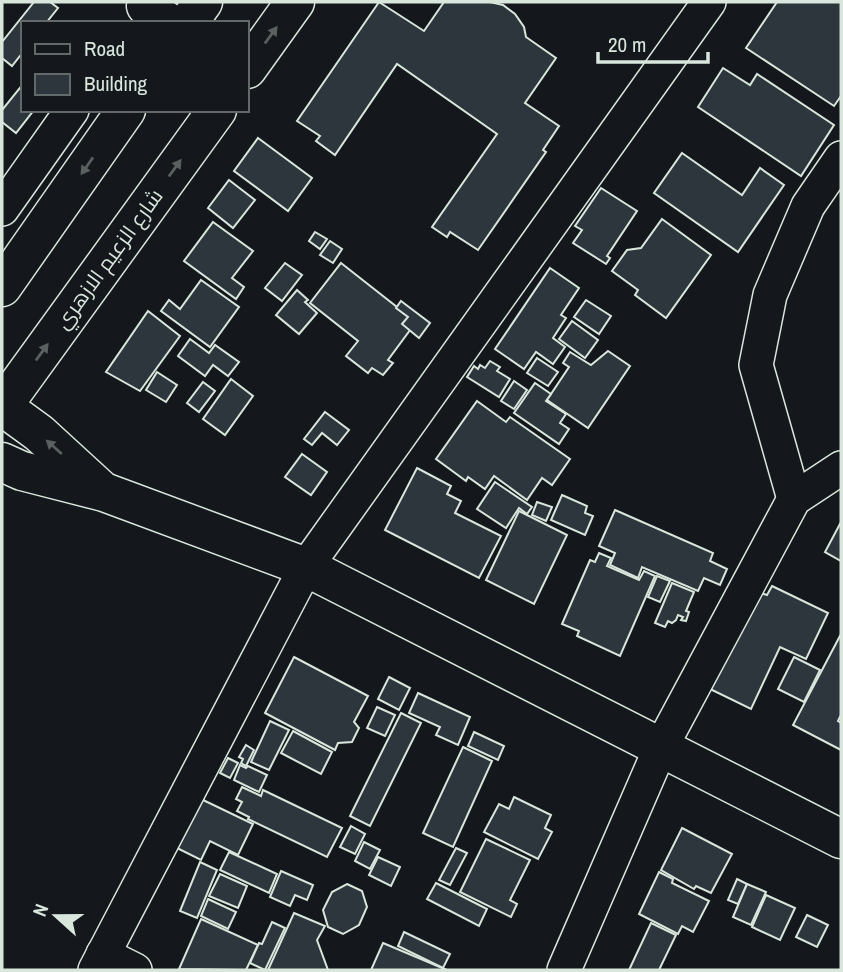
<svg xmlns="http://www.w3.org/2000/svg" width="843" height="972" viewBox="0 0 843 972" font-family="'Archivo Narrow',Cairo,sans-serif">
	<rect width="100%" height="100%" fill="#14181c"/>
	<!-- building -->
	<g fill="#2c363c" stroke="#d8e6dc" stroke-width="2">
		<path d="M34,2h16l8,6 -12,15h-23v29l-11,14 -10,-8v-16z"/>
		<path d="M379,2l45,29 20,-29h46l13,3 12,9 9,13 2,10 30,21 -31,45 34,23 -16,24 3,2 -68,98 -28,-18 -3,5 -15,-10 65,-93 -100,-70 -62,91 -19,-14 4,-5 -23,-15z"/>
		<path d="M777,2h64v94l-7,10 -88,-58z"/>
		<path d="M723,68l27,17 7,-11 77,51 -33,51 -103,-69z"/>
		<path d="M23,84v26h11l-18,23 -14,-11v-12z"/>
		<path d="M258,138l54,40 -24,33 -54,-40z"/>
		<path d="M682,153l60,42 18,-27 24,17 -46,67 -84,-59z"/>
		<path d="M229,180l26,20 -22,28 -25,-20z"/>
		<path d="M601,188l36,23 -30,45 3,2 -4,6 -33,-21 9,-13 -7,-4z"/>
		<path d="M662,219l49,36 -45,63 -31,-23 3,-5 -26,-19 15,-21 14,-2z"/>
		<path d="M213,222l40,29 -21,27 12,9 -8,12 -52,-38z"/>
		<path d="M315,232l12,7 -7,10 -11,-8z"/>
		<path d="M330,241l12,8 -9,14 -13,-8z"/>
		<path d="M285,263l17,12 -20,26 -17,-13z"/>
		<path d="M341,263l75,59 -28,38 5,3 -10,12 -11,-7 -4,5 -22,-17 12,-15 -48,-38z"/>
		<path d="M550,268l29,20 -18,27 5,3 -13,20 12,9 -12,17 -17,-12 -12,17 -29,-20z"/>
		<path d="M201,280l38,27 -29,40 -49,-36 8,-11 11,9z"/>
		<path d="M297,290l11,10 -3,2 12,11 -18,21 -23,-19z"/>
		<path d="M586,300l25,16 -12,18 -25,-17z"/>
		<path d="M401,301l29,22 -11,15 -17,-14 6,-7 -12,-9z"/>
		<path d="M148,311l32,25 -40,55 -34,-19z"/>
		<path d="M572,321l26,19 -13,18 -26,-19z"/>
		<path d="M190,339l19,14 6,-8 24,17 -11,14 -15,-11 -8,11 -27,-20z"/>
		<path d="M608,351l22,15 -42,62 -41,-28 22,-33 -6,-4 7,-11 21,13z"/>
		<path d="M537,358l21,14 -10,14 -21,-13z"/>
		<path d="M490,361l10,6 -3,4 13,8 -11,18 -32,-20 7,-11 4,3 2,-4 5,3z"/>
		<path d="M157,372l20,13 -11,17 -20,-12z"/>
		<path d="M231,379l22,17 -28,39 -22,-16z"/>
		<path d="M514,381l13,9 -13,19 -13,-8z"/>
		<path d="M203,382l12,9 -16,21 -12,-9z"/>
		<path d="M535,383l16,11 -5,7 20,13 -6,9 9,6 -10,15 -45,-31z"/>
		<path d="M477,401l29,21 4,-5 60,42 -18,26 -10,-7 -15,22 -33,-24 -9,13 -17,-12 -2,4 -30,-22z"/>
		<path d="M325,412l24,18 -12,15 -15,-12 -10,12 -8,-6z"/>
		<path d="M302,454l25,18 -16,23 -26,-18z"/>
		<path d="M417,468l34,18 -4,8 14,7 -6,12 46,23 -22,42 -94,-48z"/>
		<path d="M495,482l37,25 -5,7 -8,-6 -13,20 -29,-19z"/>
		<path d="M562,495l25,11 -2,7 8,3 -8,19 -34,-15z"/>
		<path d="M537,502l15,5 -6,14 -14,-6z"/>
		<path d="M615,510l98,43 -3,8 17,8 -7,16 -16,-7 -6,13 -56,-24 -4,11 -28,-13 5,-12 -16,-7z"/>
		<path d="M519,511l48,24 -33,69 -48,-24z"/>
		<path d="M841,522v39l-16,-9z"/>
		<path d="M599,553l12,5 -4,8 32,14 5,-9 11,5 -35,80 -43,-20 2,-5 -17,-7 28,-64 5,2z"/>
		<path d="M657,576l13,5 -10,21 -12,-5z"/>
		<path d="M672,583l22,9 -8,19 3,1 -3,9 -5,-1 2,-3 -5,-2 -2,5 -4,3 -4,-2 -3,6 -10,-4z"/>
		<path d="M772,586l56,27 -22,46 -26,-12 -29,62 -45,-22 55,-94 6,2z"/>
		<path d="M841,634v81l-3,6 3,2v27l-48,-25z"/>
		<path d="M294,657l74,39 -14,26 5,6 -7,14 -14,1 -3,7 -70,-37z"/>
		<path d="M794,657l26,13 -16,32 -26,-13z"/>
		<path d="M389,677l21,11 -11,22 -21,-11z"/>
		<path d="M418,693l52,24 -12,28 -22,-10 4,-8 -31,-14z"/>
		<path d="M377,707l18,8 -10,21 -18,-8z"/>
		<path d="M401,713l20,10 -51,103 -20,-10z"/>
		<path d="M270,721l19,9 -20,40 -18,-8z"/>
		<path d="M293,731l39,21 -11,22 -40,-21z"/>
		<path d="M474,732l30,14 -6,14 -30,-14z"/>
		<path d="M246,745l8,5 -8,16 -5,-3 2,-4 -4,-2z"/>
		<path d="M463,747l29,14 -39,86 -30,-14z"/>
		<path d="M228,758l10,5 -8,15 -10,-5z"/>
		<path d="M240,765l6,3 2,-2 19,9 -8,17 -25,-12z"/>
		<path d="M242,787l19,9 2,-6 79,38 -15,29 -79,-38 1,-2 -12,-6 5,-9 -6,-3z"/>
		<path d="M514,797l37,18 -6,13 7,4 -14,27 -54,-27 15,-28 10,5z"/>
		<path d="M201,799l52,25 -15,31 -28,-14 -9,19 -24,-12z"/>
		<path d="M351,826l14,8 -10,20 -15,-7z"/>
		<path d="M682,828l50,26 -21,39 -15,-7 -2,3 -33,-19z"/>
		<path d="M486,839l44,21 -20,40 7,4 -6,13 -51,-25z"/>
		<path d="M364,842l16,8 -10,19 -15,-8z"/>
		<path d="M456,848l11,5 -17,32 -11,-5z"/>
		<path d="M229,852l48,22 -8,19 -49,-23z"/>
		<path d="M378,857l22,10 -9,19 -22,-11z"/>
		<path d="M200,862l17,8 -20,48 -17,-7z"/>
		<path d="M281,871l32,14 -6,15 -12,-5 -5,11 -20,-9z"/>
		<path d="M659,872l14,7 -1,4 37,18 -16,31 -11,-6 -4,8 -39,-20z"/>
		<path d="M220,874l27,12 -9,22 -29,-12z"/>
		<path d="M737,879l10,5 -9,20 -10,-4z"/>
		<path d="M436,883l51,26 -8,17 -52,-27z"/>
		<path d="M347,884l15,7 5,16 -8,18 -16,9 -15,-7 -5,-17 9,-18z"/>
		<path d="M747,884l19,8 -15,33 -18,-8z"/>
		<path d="M766,895l29,13 -15,32 -28,-13z"/>
		<path d="M208,899l28,13 -8,17 -27,-13z"/>
		<path d="M294,913l31,13 -8,14 11,30h-60z"/>
		<path d="M807,915l21,10 -11,22 -21,-10z"/>
		<path d="M201,919l57,26 -12,25 -67,-1z"/>
		<path d="M272,922l13,6 -20,42 -15,-7 9,-20 3,1z"/>
		<path d="M651,923l25,12 -17,35h-30z"/>
		<path d="M404,932l46,22 -7,14 -45,-22z"/>
		<path d="M383,943l64,27h-76z"/>
	</g>
	<g fill="none" stroke-linecap="round" stroke-linejoin="round">
		<defs>
			<g id="minor">
				<path d="M2,209l70,-99"/>
				<path d="M794,499l-38,-134 14,-70 38,-89 33,-48"/>
				<path d="M103,954l32,16"/>
				<path d="M95,970l211,-403 403,-565"/>
				<path d="M564,970l96,-221 134,-250 47,-31"/>
			</g>
			<g id="tertiary">
				<path d="M2,406l37,27 60,55"/>
				<path d="M2,462l20,9 82,21 202,75 535,272"/>
			</g>
			<g id="primary">
				<path d="M146,6l23,17"/>
				<path d="M188,23l15,-21"/>
				<path d="M247,69l48,-67"/>
				<path d="M2,287l124,-177"/>
				<path d="M2,407l215,-297"/>
			</g>
		</defs>
		<!-- minor casing -->
		<use href="#minor" stroke="#d8e6dc" stroke-width="36"/>
		<!-- tertiary casing -->
		<use href="#tertiary" stroke="#d8e6dc" stroke-width="41"/>
		<!-- primary casing -->
		<use href="#primary" stroke="#d8e6dc" stroke-width="41"/>
		<!-- minor -->
		<use href="#minor" stroke="#14181c" stroke-width="33"/>
		<!-- tertiary -->
		<use href="#tertiary" stroke="#14181c" stroke-width="38"/>
		<!-- primary -->
		<use href="#primary" stroke="#14181c" stroke-width="38"/>
	</g>
	<!-- one-way arrows -->
	<defs><path id="oneway-solid" d="M-6-.8H1V-3.2L6.5 0L1 3.2V.8H-6Z" transform="scale(1.75)"/></defs>
	<g fill="#59605f">
		<use href="#oneway-solid" transform="translate(271 35) rotate(-54)"/>
		<use href="#oneway-solid" transform="translate(87 166) rotate(125)"/>
		<use href="#oneway-solid" transform="translate(175 168) rotate(-54)"/>
		<use href="#oneway-solid" transform="translate(42 352) rotate(-54)"/>
		<use href="#oneway-solid" transform="translate(54 447) rotate(-138)"/>
	</g>
	<g text-anchor="middle" stroke-width="5" stroke-linejoin="round" paint-order="stroke">
		<!-- street labels -->
		<g font-size="21" fill="#d8e6dc" stroke="#14181c">
			<text transform="translate(109 259) rotate(-54)" y="7">شارع الزعيم الازهري</text>
		</g>
	</g>
	<!-- border -->
	<rect width="843" height="972" fill="none" stroke="#d8e6dc" stroke-width="7"/>
	<!-- legend -->
	<rect x="21" y="21" width="228" height="91" fill="#14181c" stroke="#626a69" stroke-width="2"/>
	<rect x="35" y="44" width="35" height="10" fill="#14181c" stroke="#626a69" stroke-width="2"/>
	<text x="84" y="56" font-size="21" fill="#d8e6dc">Road</text>
	<rect x="35" y="74" width="35" height="21" fill="#2c363c" stroke="#626a69" stroke-width="2"/>
	<text x="84" y="91" font-size="21" fill="#d8e6dc">Building</text>
	<!-- north arrow -->
	<g transform="translate(56 916) rotate(291)" stroke="#14181c" stroke-width="5" paint-order="stroke">
	<path d="M0-5L12 26L0 18L-12 26Z" fill="#d8e6dc"/>
	<text y="-10" font-size="19" font-weight="bold" text-anchor="middle" fill="#d8e6dc">N</text>
	</g>
	<!-- scale -->
	<path d="M598 52v10h110v-10" fill="none" stroke="#d8e6dc" stroke-width="3.5"/>
	<text x="608" y="52" font-size="21" fill="#d8e6dc" stroke="#14181c" stroke-width="5" paint-order="stroke">20 m</text>
</svg>
